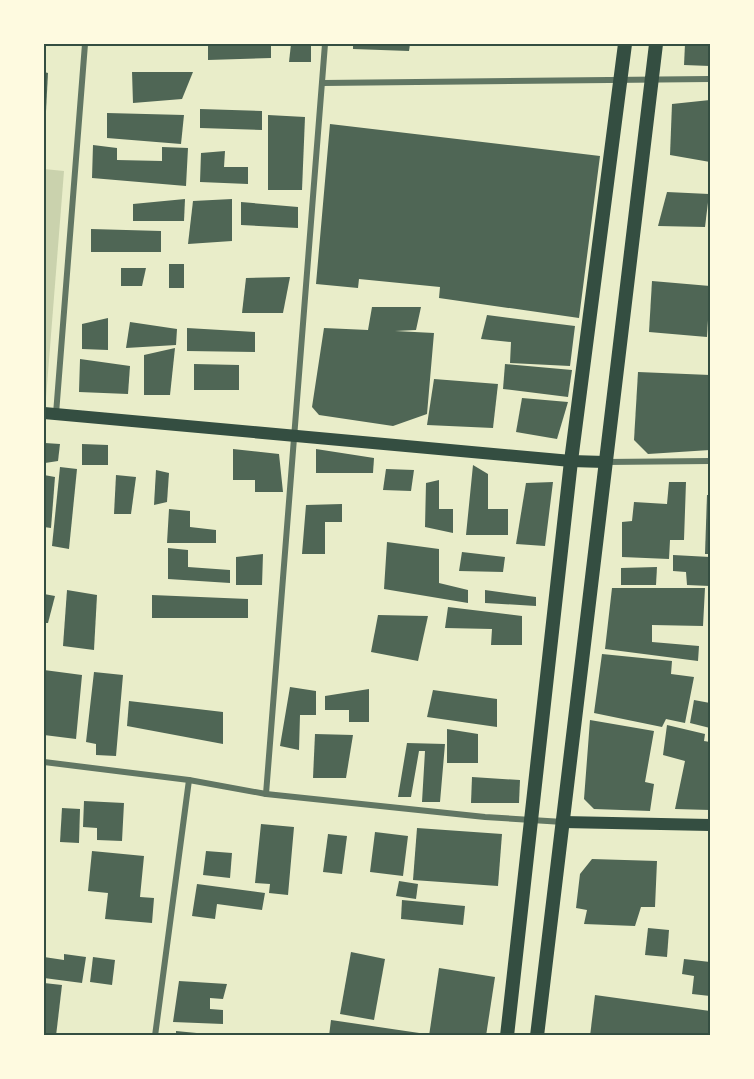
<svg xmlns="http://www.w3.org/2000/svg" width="754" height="1079" viewBox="0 0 754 1079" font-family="'Nunito Sans',sans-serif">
	<rect width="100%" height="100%" fill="#e9edc9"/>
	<!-- green -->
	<path fill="#cad2ad" d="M44,169l20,2 -18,227h-2z"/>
	<!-- building -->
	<g fill="#4f6655">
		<path d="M208,44h63v14l-63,2z"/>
		<path d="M291,44h20v18h-22z"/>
		<path d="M353,44h57l-1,7 -56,-2z"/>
		<path d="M685,44h25v22l-26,-1z"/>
		<path d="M44,72l4,1 -3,57h-1z"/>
		<path d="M132,72h61l-11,27 -49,4z"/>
		<path d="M710,100v62l-40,-7 2,-51z"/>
		<path d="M200,109l62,2v19l-62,-2z"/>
		<path d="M107,113l77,2 -3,29 -74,-6z"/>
		<path d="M268,115l37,2 -3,73h-34z"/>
		<path d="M330,124l270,32 -21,162 -140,-20 1,-11 -81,-8 -1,9 -42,-4z"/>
		<path d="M93,145l24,3v12l45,1v-14l26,1 -2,38 -94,-8z"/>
		<path d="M225,151l-1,16h24v17l-48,-2 1,-29z"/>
		<path d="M667,192l42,2 -4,33 -47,-1z"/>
		<path d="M185,199l-1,22h-51v-17z"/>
		<path d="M232,199v42l-44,3 5,-43z"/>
		<path d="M241,202l57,5v21l-57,-3z"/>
		<path d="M91,229l70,2v21h-70z"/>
		<rect x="169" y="264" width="15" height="24"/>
		<path d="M121,268h25l-4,18h-21z"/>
		<path d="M290,277l-7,36h-41l4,-35z"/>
		<path d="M652,281l58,5 -3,51 -58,-5z"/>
		<path d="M372,307h49l-5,23 -21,1 39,2 -7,81 -34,12 -74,-11 -7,-8 12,-79 44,2z"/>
		<path d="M487,315l88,11 -5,40 -60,-3 1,-21 -30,-3z"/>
		<path d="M108,318v32l-26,-1v-25z"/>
		<path d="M130,322l47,7 -1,16 -50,3z"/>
		<path d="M187,328l68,4v20l-68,-1z"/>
		<path d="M175,348l-5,47h-26v-40z"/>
		<path d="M80,359l50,7 -2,28 -49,-2z"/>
		<path d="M194,364l45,1v25h-45z"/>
		<path d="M505,364l67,6 -4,27 -65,-8z"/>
		<path d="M638,372l72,3v75l-62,4 -14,-14z"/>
		<path d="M434,379l64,5 -5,44 -66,-3z"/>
		<path d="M522,398l46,4 -11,37 -41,-7z"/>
		<path d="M45,443l15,1 -2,17 -13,2z"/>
		<path d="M82,444l26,1v20h-26z"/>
		<path d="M233,449l46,5 4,38h-28v-12h-22z"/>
		<path d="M316,449l58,9 -1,15h-57z"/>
		<path d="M473,465l15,9v35h20v26h-42z"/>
		<path d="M60,467l17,2 -8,80 -17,-3z"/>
		<path d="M386,469l28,1 -3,21 -28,-1z"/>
		<path d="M156,470l13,3 -2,29 -13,3z"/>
		<path d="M44,475l11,2 -4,51 -7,-1z"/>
		<path d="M116,475l20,2 -5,37h-17z"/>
		<path d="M439,480v29h14v24l-28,-6 1,-44z"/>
		<path d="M553,482l-8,64 -29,-2 10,-61z"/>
		<path d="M669,482h17l-2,58h-14l-1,19 -47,-2v-35l10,-1 2,-19 33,2z"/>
		<path d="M707,495h3v59h-5z"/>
		<path d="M342,504v18h-17v32h-23l4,-49z"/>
		<path d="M169,509l21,2v16l26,3v13h-49z"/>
		<path d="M387,542l52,7v34l29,7v13l-84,-14z"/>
		<path d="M168,548l20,2v17l42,3v13l-62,-4z"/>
		<path d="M462,552l43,5 -2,15 -44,-1z"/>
		<path d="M263,554l-1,31h-26v-28z"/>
		<path d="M673,555l37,2v29l-23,-1 -1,-13 -13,-1z"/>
		<path d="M657,567l-1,18h-35v-17z"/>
		<path d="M612,588h93l-2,38 -51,-1v17l47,4 -1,15 -93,-12z"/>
		<path d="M67,590l30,5 -3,55 -31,-4z"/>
		<path d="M485,590l51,7v9l-51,-3z"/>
		<path d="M44,594l11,2 -7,27h-4z"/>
		<path d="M152,595l96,4v19h-96z"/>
		<path d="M448,607l74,9v29h-31l1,-16 -47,-1z"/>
		<path d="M378,615l50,1 -10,45 -47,-9z"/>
		<path d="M602,654l70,7 -1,13 23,3 -9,46 -19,-4 -4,8 -68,-14z"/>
		<path d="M44,670l38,5 -6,64 -32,-4z"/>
		<path d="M94,672l29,3 -7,81 -20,-1v-11l-10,-2z"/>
		<path d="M290,687l26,4v24h-16l-1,35 -19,-4z"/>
		<path d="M369,689v33h-20v-12h-24v-14z"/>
		<path d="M433,690l64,9v28l-70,-10z"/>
		<path d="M694,700l16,3v25l-20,-5z"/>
		<path d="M129,701l94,11v32l-96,-18z"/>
		<path d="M590,720l64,11 -9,51 9,2 -4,27 -56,-2 -10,-10z"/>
		<path d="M667,725l38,9 -1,7 6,1v68l-35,-1 10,-48 -22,-6z"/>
		<path d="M447,729l31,5v29h-31z"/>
		<path d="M315,734l38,1 -7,43h-33z"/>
		<path d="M407,743l38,1 -5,58h-18l3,-51h-6l-8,46h-13z"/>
		<path d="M472,777l48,3 -1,23h-48z"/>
		<path d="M84,801l40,2 -2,38 -25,-1v-12l-14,-1z"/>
		<path d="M62,808l18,1 -1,34 -19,-1z"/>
		<path d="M261,824l33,3 -6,68 -19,-2 1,-9 -15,-1z"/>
		<path d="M417,828l85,6 -4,52 -85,-6z"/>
		<path d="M375,832l33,4 -5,40 -33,-4z"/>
		<path d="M328,834l19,2 -5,38 -19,-2z"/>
		<path d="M92,851l52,5 -4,41 14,1 -2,25 -47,-4 3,-26 -20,-2z"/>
		<path d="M206,851l26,2 -2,25 -27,-3z"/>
		<path d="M592,859l65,2 -2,46h-14l-6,19 -51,-2 3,-14 -11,-2 4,-34z"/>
		<path d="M399,881l19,3 -2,15 -20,-3z"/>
		<path d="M197,884l68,9 -3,17 -45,-6 -2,15 -23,-3z"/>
		<path d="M402,900l63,6 -2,19 -62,-6z"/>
		<path d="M648,928l21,2 -2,27 -22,-2z"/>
		<path d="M351,952l34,7 -11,61 -34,-6z"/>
		<path d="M64,954l22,3 -4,26 -38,-5v-21l20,3z"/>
		<path d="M93,957l22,3 -3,25 -22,-3z"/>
		<path d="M684,959l26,3v34l-18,-2 2,-18 -12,-2z"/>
		<path d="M439,968l56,9 -9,59h-57z"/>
		<path d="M179,981l48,3 -4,15 -13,-1v11l13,1v14l-50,-2z"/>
		<path d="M44,983l18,2 -6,51h-12z"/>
		<path d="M595,995l115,16v25h-120z"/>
		<path d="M331,1020l95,14v2h-97z"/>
		<path d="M176,1031l31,3v2h-31z"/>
	</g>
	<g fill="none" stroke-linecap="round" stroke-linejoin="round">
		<!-- minor -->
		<g stroke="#617663" stroke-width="6">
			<path d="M323,83l387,-4"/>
			<path d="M56,414l29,-370"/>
			<path d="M605,462l105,-1"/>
			<path d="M44,762l145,18 77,14 219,23 78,5"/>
			<path d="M266,794l59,-750"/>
			<path d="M155,1036l34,-256"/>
		</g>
		<!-- secondary -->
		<g stroke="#344e41" stroke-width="12">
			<path d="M44,413l527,48 34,1"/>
			<path d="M563,822l147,3"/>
		</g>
		<!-- primary -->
		<g stroke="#344e41" stroke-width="14">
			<path d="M507,1036l64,-575 54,-417"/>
			<path d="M537,1036l119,-992"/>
		</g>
	</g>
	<!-- border -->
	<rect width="754" height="1079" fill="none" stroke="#fefae0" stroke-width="90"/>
	<rect x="45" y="45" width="664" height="989" fill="none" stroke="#344e41" stroke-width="2"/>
</svg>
